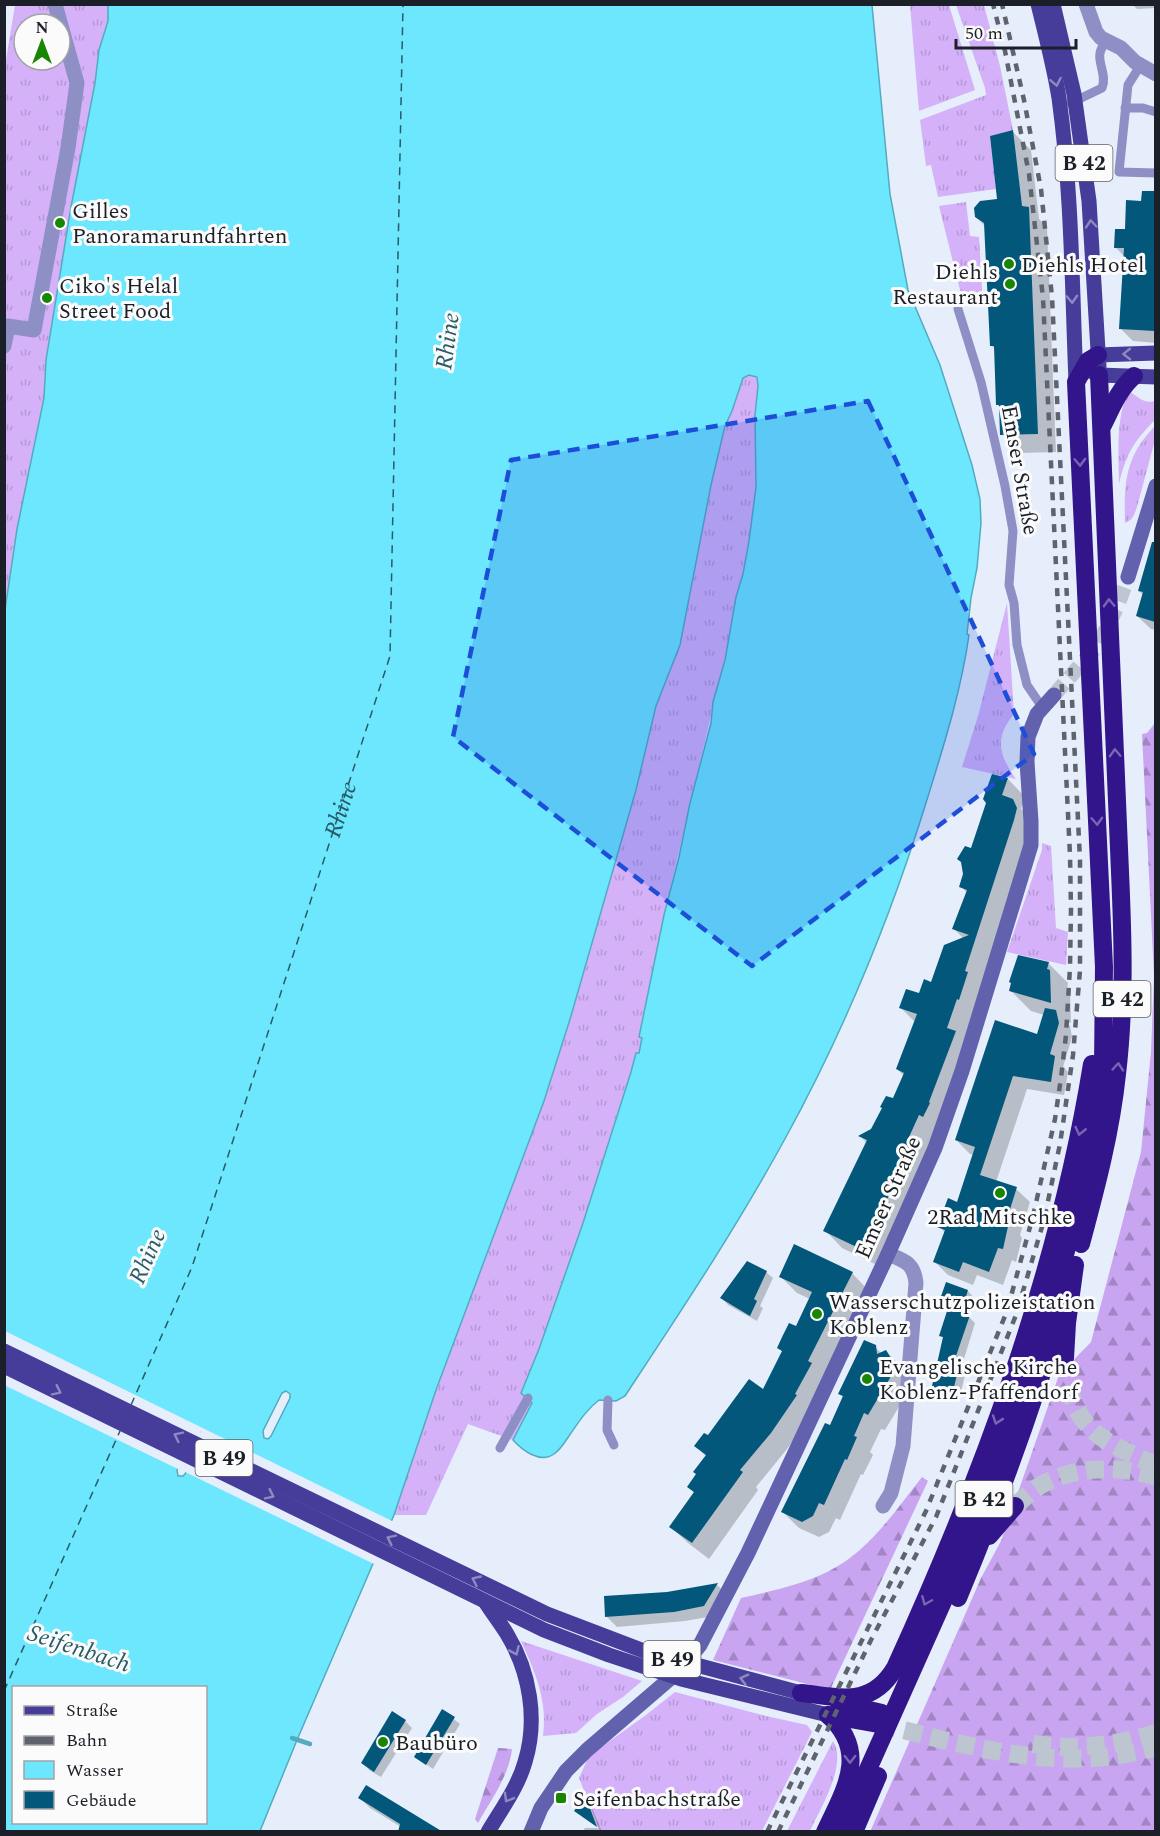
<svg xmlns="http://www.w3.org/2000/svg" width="1160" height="1836" viewBox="0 0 1160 1836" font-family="Spectral,serif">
	<defs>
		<pattern id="grass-tufts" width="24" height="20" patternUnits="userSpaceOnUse" patternTransform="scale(1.5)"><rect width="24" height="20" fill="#d4b1f9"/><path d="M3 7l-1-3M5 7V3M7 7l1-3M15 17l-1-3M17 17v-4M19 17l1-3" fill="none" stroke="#b598d5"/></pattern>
		<pattern id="forest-firs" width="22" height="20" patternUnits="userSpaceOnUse" patternTransform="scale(1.5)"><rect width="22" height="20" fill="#c9a4f1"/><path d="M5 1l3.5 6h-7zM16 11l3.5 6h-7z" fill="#a285c3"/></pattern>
	</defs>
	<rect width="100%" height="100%" fill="#e6eefb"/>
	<!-- grass -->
	<g fill="url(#grass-tufts)" fill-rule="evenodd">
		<path d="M15,5h93v16l-9,29 -4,33 -24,124 -25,153 -2,38 -27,131 -12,81v-544zM24,24h36v36h-36z"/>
		<path d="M910,5h39l26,85 -56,21z"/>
		<path d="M956,5h28l16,61 13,64 -23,6 6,53 -58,8 -7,-32 -5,1 -6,-46 66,-25 -1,-7z"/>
		<path d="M966,202l4,34 9,1 4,68 -20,-3 -24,-96z"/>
		<path d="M749,375l8,2 1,9 -3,29 1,72 -7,54 -6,33 -7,23 -5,34 -67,284 -25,122 3,1 -3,15 -3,1 -5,18 -48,151 -44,126 -18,43 11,11 -19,37 -45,-16 -42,91h-32l42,-125 108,-289 27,-85 65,-226 20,-84 24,-61 31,-160 14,-59 7,-15 11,-33z"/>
		<path d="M1129,391c9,6 15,13 26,10v19c-21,21 -29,34 -36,64 0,-30 -4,-66 10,-93z"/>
		<path d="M1155,426v14l-18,67c-3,8 -4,13 -12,16 -1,-41 0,-66 30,-97z"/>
		<path d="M1007,603l7,111c-20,24 -15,41 2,65l-54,-12 16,-51z"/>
		<path d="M1042,843l9,3 5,82 12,4 -2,33 -59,-13 35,-102z"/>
		<path d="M521,1641l121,40 -19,16 -26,17 -21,19 -33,3c5,-35 -8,-64 -22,-95z"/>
		<path d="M675,1692l91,24 41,9 5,7 -50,99h-162l-21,-53 10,-22 57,-41z"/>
		<path d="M833,1741c15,23 -13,68 -23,90h-23z"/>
	</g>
	<!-- forest -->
	<g fill="url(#forest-firs)">
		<path d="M1155,723v1108l-285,1 111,-254 20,-37 58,-166 32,-33 50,-190 10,-100 3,-76 -12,-242 5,-1z"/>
		<path d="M922,1477l6,4 -97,207 -16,-2 -102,-26 28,-62c30,-7 61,-13 88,-27 40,-20 66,-60 93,-94z"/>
		<path d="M498,1748l14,1c-3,27 -21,51 -34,74l-3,-4z"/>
	</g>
	<!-- water -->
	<path fill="#6ce7fe" stroke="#54abbe" stroke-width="1.5" fill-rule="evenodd" d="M108,5h764l18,189 18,96 32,75 32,100 8,34 1,24 -4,45 -6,30 -4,36 2,1c-8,57 -26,113 -43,168 -36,116 -82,228 -140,334 -49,90 -105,174 -161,259l-9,5 -17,-1c-13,10 -21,23 -30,36 -4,6 -9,14 -15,18 -14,10 -32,-4 -41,-14l19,-37 -11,-10 18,-44 44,-126 48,-151 5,-19h3l3,-15 -3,-1 25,-122 15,-58 11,-54 21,-80 2,-21 12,-42 11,-63 7,-23 6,-33 7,-54 -1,-72 3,-29 -1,-9 -8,-2 -6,3 -11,33 -7,15 -14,59 -31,160 -24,61 -20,84 -65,226 -27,85 -108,289 -42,125 -97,225 -37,91 -255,1v-1222l12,-81 27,-131 2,-38 25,-153 24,-124 4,-33 9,-29zM286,1391l4,3v4l-19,38 -3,3 -4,-1 -1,-7 19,-38zM197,1431l7,1v3l-19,39 -2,2h-5l-1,-6zM14,1688h192v134h-192z"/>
	<!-- pier -->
	<path fill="#e6eefb" d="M5,1331l389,191 -18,43 -193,-94 18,-37v-3l-21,39 -176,-85z"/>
	<!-- shadow -->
	<g fill="#0003">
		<path d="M1132,4h24v4l-19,1z"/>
		<path d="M1012,131l19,19 8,69 8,8 9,225 -36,1 -18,-19 -1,-26 -4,-4 -2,-55 -4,-4 -6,-119 -9,-9 23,-17z"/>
		<path d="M1143,192l13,1v150l-23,-2 -13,-13 5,-71 -10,-10 28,-44z"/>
		<path d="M1156,534v96l-5,-1 -14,-13 6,-21 -4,-4z"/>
		<path d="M993,776l15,3 17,18 -4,12 10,9 3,8 -61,224 -92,217 -39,-19 -17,-18 42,-87 -7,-7 12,-6 21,-30 11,-24 -7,-7 18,-47 -14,-14 19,-13 12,-12 32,-44 -10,-10 13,-36 -6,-7 27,-84z"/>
		<path d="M1048,963l20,20 -1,6 3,3 1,31 -6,-2 5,5 2,11 -9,30 5,5 -4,23 -37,-6 -31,93 20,7 14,13 -10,33 2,3 -6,24 -4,-2 -9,25 -26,-10 -4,10 -25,-10 -14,-14 11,-28 -6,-7 19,-22 16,-49 -4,-1 -14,-14 82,-104 6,-21 -13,-4 -20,-20z"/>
		<path d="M766,1272l7,6 -13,28 3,2 -6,13 -29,-16 -6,-7z"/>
		<path d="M852,1273l16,17 -56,123 -25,36 -31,38 2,3 -49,69 -21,-16 -17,-16 24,-33 -6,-7 9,-12 8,-19 -10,-10 67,-55 20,-39 -5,-5 18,-19 14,-29 -13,-6 -17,-17z"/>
		<path d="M968,1291l6,7 -6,18 7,7 -12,39 2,2 -1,5 2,2 -6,25h-3l-1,5 -15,-4 -7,-6 11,-52 -4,-3 8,-24 -10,-7z"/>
		<path d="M875,1347l7,7 4,-3 16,17 4,27 -21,35 -4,-1 -11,23 3,3 -10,20 -2,-1 -21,46 -4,-2 -7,14 -10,5 -20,-9 -16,-16 48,-85 13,-29 -4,-4z"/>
		<path d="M717,1585l10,9 -13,22 -29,5 -68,6 -10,-10 60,-23z"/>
		<path d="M443,1711l17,13 -27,45 -17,-12z"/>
		<path d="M405,1721l7,7 -31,49 -12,-7 -6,-7z"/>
		<path d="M360,1798l71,28 -30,1 -31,-19z"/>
		<path d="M585,1798l5,5 12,29h-20l3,-4h14l-17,-12z"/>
	</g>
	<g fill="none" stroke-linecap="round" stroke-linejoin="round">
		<!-- stream -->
		<path stroke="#54abbe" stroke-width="4.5" d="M292,1738l18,6"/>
		<!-- ferry -->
		<g stroke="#285c66" stroke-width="1.5" stroke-dasharray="8 6" stroke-linecap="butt">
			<path id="s1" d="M131,1405l61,-138 198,-611 13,-652"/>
			<path d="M4,1691l116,-260"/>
		</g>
	</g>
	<!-- building -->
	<g fill="#02577b">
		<path d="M1013,130l9,76 7,1 9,227 -38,1 -1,-30h-3l-2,-59h-4l-6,-123 -9,-6 -1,-9 6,-7 17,-2 -7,-63z"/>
		<path d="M1142,191h13v140l-36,-2 5,-81h-10l1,-19h10l1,-29 15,1z"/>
		<path d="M1152,542h3v80l-19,-6 7,-24 -5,-1z"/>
		<path d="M992,774l16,4 -6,17 11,4 4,9 -3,12 -49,151 3,1 -9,28 -2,-1 -10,29 9,3 -27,71 1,1 -7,14 -4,-2 -10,22 6,3 -52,110 -40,-19 44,-91 -9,-4 13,-7 11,-21 -2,-1 6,-11 7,2 11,-25 -8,-4 21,-55 -18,-6 7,-19 13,4 5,-14 7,3 13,-37 25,-10 -17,-6 15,-39 -8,-3 4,-13 -2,-12 -4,-3 8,-13 6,2 15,-45 -3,-4z"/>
		<path d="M1018,955l31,7 -2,7 3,1 1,33 -42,-12 2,-8 -2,-1z"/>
		<path d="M1045,1008l11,2 3,13 -9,31 5,2 -4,26 -38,-6 -33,99 37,12 -11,35h3l-6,27 -5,-1 -9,24 -26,-10 -4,10 -26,-10 12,-32 -8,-3 11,-29 9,4 18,-55 -20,-7 40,-120 42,14z"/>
		<path d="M794,1244l59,28 -45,89 4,2 -17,31 2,1 -26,38 -31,37 3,2 -51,71 -23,-16 25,-35 -7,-5 9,-13 -3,-2 13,-17 -12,-9 10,-13 4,2 41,-56 14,10 19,-38 -5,-3 6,-13 6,-12 7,3 16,-34 -33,-15z"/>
		<path d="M747,1261l20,10 -13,28 3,2 -7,15 -30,-18z"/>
		<path d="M946,1282l22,8 -7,23 9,2 -14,41 4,1 -2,5 2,1 -7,28 -2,-1 -1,6 -17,-5 1,-5h-2l11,-49 -4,-1 9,-28 -10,-3z"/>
		<path d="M864,1340l12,5 1,9 9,-4 6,10 -3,5 1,13 -22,37 -4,-2 -10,23 3,1 -10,23 -2,-1 -21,46 -5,-2 -6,13 -11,6 -21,-10 44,-89 5,2 13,-29 -5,-2z"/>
		<path d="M718,1583l-14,23 -30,6 -69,5 -1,-21 63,-4z"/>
		<path d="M442,1709l13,8 -29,48 -12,-8z"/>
		<path d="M392,1711l14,9 -32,52 -13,-9z"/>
		<path d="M366,1785l77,47h-45l2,-8 -42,-26z"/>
		<path d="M585,1795l12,32 -23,-16z"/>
	</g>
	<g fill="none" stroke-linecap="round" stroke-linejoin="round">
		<!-- secondary-tunnel -->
		<path stroke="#bdc5d1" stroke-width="15" stroke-dasharray="15 8" stroke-linecap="butt" d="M1054,695l44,-50 19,-38 11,-30"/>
		<!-- highway-tunnel -->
		<g stroke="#bdc5d1" stroke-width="18" stroke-dasharray="18 9" stroke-linecap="butt">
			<path d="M1065,1358c5,69 31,81 91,107"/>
			<path d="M1015,1506c8,-7 16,-15 26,-21 34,-19 78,-20 115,-8"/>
			<path d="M878,1724c94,22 182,51 278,23"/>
			<path d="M1033,1744c41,6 83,2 123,-11"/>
		</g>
		<!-- lane -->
		<g stroke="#8e90c5" stroke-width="9">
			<path d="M1140,66l-12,19 -9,87 37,1"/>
			<path d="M1071,103l31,-15c7,-16 -12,-32 5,-46"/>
			<path d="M1125,108h18l13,4"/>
			<path d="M958,309l23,73 24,104 8,45 -4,54 5,18 3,42 10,40 15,22"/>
			<path d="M608,1400l-1,30 7,15"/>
			<path d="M500,1448l28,-50"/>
		</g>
		<!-- street -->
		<g stroke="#8e90c5" stroke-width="15">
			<path d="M1086,4l10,28 5,6 20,10 14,14 21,12"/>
			<path d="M4,346l4,-20 26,4 34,-182 9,-65 -22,-79"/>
			<path d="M883,1506l8,-13 12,-47 13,-163c-2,-20 -11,-22 -28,-29"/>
		</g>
		<!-- secondary -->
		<g stroke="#6261ad" stroke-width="15">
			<path d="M1128,577l28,-91"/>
			<path d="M531,1832l10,-24 25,-37 21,-21 93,-80 20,-25 48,-92 140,-299 47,-106 27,-77 52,-170 17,-56v-24l-4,-59 1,-25 9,-23 17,-19"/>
		</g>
		<!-- primary -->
		<g stroke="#463d9b" stroke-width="15">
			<path d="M1038,4c8,32 16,63 21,94 13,94 13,190 17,284"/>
			<path d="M1053,4l21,90 15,107 10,166"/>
			<path d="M1098,355l58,-2"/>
			<path d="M1090,371l9,4 57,2"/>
			<path d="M4,1351l543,263 97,37 157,42"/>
			<path d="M4,1366l540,264 65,25 72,24 147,36"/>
			<path d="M486,1603c7,11 15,21 21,31 23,38 31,86 18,128 -7,25 -24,48 -37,70"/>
		</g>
		<!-- highway -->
		<g stroke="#32158a" stroke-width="18">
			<path d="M1103,425c9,-18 16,-36 31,-49"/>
			<path d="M1081,1244c15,-56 30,-112 36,-170 8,-67 6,-135 3,-202l-21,-497"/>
			<path d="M1065,1358l2,-35 8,-58"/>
			<path d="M989,1536l26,-30"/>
			<path d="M958,1598c41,-98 77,-197 107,-299"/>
			<path d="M801,1693c39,4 70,15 94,-25 88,-193 163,-394 197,-604"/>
			<path d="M839,1703l43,10"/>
			<path d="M828,1715l50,9"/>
			<path d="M825,1832c19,-41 45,-80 3,-117"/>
			<path d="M840,1832l105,-235 44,-113 50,-143 19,-60 24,-90 13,-62 8,-61 1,-101 -28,-585 12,-21 10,-6"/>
			<path d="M854,1832l24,-56"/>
		</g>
		<!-- rail -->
		<g stroke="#5e636d" stroke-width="4.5" stroke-dasharray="8 8" stroke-linecap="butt">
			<path d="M767,1832l159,-321 81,-200 26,-95 22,-97 6,-41 5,-43 4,-68 1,-57 -1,-55 -27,-557 -14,-124 -24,-123 -12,-47"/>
			<path d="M778,1832l93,-192 65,-123 80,-202 28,-95 16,-76 13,-89 7,-85v-110l-28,-563 -11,-108 -17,-89 -22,-96"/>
		</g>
	</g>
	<!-- one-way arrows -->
	<defs><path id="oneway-chevron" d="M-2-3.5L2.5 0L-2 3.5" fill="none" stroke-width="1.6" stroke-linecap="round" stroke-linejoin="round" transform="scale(1.5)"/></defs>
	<g stroke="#8e89c1">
		<use href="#oneway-chevron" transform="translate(1056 82) rotate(79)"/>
		<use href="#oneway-chevron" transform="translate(1091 224) rotate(-95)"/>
		<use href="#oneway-chevron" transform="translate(1072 299) rotate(87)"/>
		<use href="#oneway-chevron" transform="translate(1127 354) rotate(179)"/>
		<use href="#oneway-chevron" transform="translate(57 1391) rotate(26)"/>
		<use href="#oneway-chevron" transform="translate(178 1436) rotate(-154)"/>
		<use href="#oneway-chevron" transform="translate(270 1495) rotate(26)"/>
		<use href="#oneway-chevron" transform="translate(391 1539) rotate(-154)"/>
		<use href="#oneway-chevron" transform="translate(476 1580) rotate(-155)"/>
		<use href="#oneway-chevron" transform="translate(515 1651) rotate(66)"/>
		<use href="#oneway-chevron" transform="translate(744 1679) rotate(-166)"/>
		<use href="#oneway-chevron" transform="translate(508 1798) rotate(120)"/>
	</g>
	<g stroke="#7866b2">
		<use href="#oneway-chevron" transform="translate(1080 462) rotate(88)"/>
		<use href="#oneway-chevron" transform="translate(1109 603) rotate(-92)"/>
		<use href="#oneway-chevron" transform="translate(1115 753) rotate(-92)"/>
		<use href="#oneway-chevron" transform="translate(1097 821) rotate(87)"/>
		<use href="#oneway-chevron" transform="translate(1118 1067) rotate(-85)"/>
		<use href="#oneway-chevron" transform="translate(1080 1131) rotate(103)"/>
		<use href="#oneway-chevron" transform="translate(997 1420) rotate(109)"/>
		<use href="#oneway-chevron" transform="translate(926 1601) rotate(113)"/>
		<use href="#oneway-chevron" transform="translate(850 1759) rotate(90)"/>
	</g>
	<!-- marked area -->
	<path fill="#1d4ed8" fill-opacity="0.2" stroke="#1d4ed8" stroke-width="4.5" stroke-dasharray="12 8" stroke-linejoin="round" d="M868,401l166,353 -282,212 -299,-229 58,-277z"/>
	<!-- markers -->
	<g fill="#188600" stroke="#fbfbfb" stroke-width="2">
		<circle cx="60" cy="223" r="6"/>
		<circle cx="1009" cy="264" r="6"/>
		<circle cx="1010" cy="284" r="6"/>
		<circle cx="47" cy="298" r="6"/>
		<circle cx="1000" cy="1193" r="6"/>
		<circle cx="817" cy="1314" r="6"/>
		<circle cx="867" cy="1379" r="6"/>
		<circle cx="383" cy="1742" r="6"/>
		<rect x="555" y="1792" width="12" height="12" rx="3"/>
	</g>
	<g text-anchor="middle" stroke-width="6" stroke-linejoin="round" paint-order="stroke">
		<!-- shield labels -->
		<g fill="#fbfbfb" stroke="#5e6167" stroke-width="1.5">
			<rect x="1055.5" y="145" width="57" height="36" rx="4.5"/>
			<rect x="1093.5" y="981" width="57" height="36" rx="4.5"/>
			<rect x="195.5" y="1440" width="57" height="36" rx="4.5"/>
			<rect x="955.5" y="1481" width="57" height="36" rx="4.5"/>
			<rect x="643.5" y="1641" width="57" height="36" rx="4.5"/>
		</g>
		<g font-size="21" font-weight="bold" fill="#1b1f27">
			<text x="1084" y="170">B 42</text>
			<text x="1122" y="1006">B 42</text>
			<text x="224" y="1465">B 49</text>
			<text x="984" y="1506">B 42</text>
			<text x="672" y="1666">B 49</text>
		</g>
		<!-- poi labels -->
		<g font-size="22" fill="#1b1f27" stroke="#fbfbfb" text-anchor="start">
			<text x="72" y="218">Gilles<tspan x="72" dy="25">Panoramarundfahrten</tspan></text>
			<text x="1021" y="272">Diehls Hotel</text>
			<text x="998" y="279" text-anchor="end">Diehls<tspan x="998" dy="25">Restaurant</tspan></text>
			<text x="59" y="293">Ciko's Helal<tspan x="59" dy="25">Street Food</tspan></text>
			<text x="1000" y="1224" text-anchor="middle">2Rad Mitschke</text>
			<text x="829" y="1309">Wasserschutzpolizeistation<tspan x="829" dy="25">Koblenz</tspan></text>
			<text x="879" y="1374">Evangelische Kirche<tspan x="879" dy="25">Koblenz-Pfaffendorf</tspan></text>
			<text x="395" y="1750">Baubüro</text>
			<text x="573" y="1806">Seifenbachstraße</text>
		</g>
		<!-- street labels -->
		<g font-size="22" fill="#1b1f27" stroke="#fbfbfb">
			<text transform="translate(1021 470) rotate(80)" y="8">Emser Straße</text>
			<text transform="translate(887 1197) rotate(-66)" y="8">Emser Straße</text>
		</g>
		<!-- water labels -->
		<g font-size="24" font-style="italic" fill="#285c66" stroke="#fbfbfb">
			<text transform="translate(447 341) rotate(-82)" y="8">Rhine</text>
			<text dy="8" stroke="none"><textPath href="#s1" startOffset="632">Rhine</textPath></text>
			<text transform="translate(147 1256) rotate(-66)" y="8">Rhine</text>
			<text transform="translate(79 1648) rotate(18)" y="8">Seifenbach</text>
		</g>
	</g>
	<!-- border -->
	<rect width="1160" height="1836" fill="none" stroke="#1b1f27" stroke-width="12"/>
	<!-- legend -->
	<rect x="12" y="1686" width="195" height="138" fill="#fbfbfb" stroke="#a1a3a6" stroke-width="1.5"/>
	<rect x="24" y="1706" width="30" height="9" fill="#463d9b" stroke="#a1a3a6" stroke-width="1.5"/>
	<text x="66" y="1716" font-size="18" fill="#1b1f27">Straße</text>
	<rect x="24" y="1736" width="30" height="9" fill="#5e636d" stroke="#a1a3a6" stroke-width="1.5"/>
	<text x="66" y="1746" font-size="18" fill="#1b1f27">Bahn</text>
	<rect x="24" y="1761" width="30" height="18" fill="#6ce7fe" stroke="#a1a3a6" stroke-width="1.5"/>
	<text x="66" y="1776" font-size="18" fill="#1b1f27">Wasser</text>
	<rect x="24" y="1791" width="30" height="18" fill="#02577b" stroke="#a1a3a6" stroke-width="1.5"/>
	<text x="66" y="1806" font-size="18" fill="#1b1f27">Gebäude</text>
	<!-- north arrow -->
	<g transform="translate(42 42)"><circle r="28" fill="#fbfbfb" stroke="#a1a3a6" stroke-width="1.5"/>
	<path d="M0-4.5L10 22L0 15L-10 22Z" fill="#188600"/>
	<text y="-9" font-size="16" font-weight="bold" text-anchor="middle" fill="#1b1f27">N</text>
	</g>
	<!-- scale -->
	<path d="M956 39v9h120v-9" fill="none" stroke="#1b1f27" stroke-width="3"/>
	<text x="965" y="39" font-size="18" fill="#1b1f27" stroke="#fbfbfb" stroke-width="4.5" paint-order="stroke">50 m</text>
</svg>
